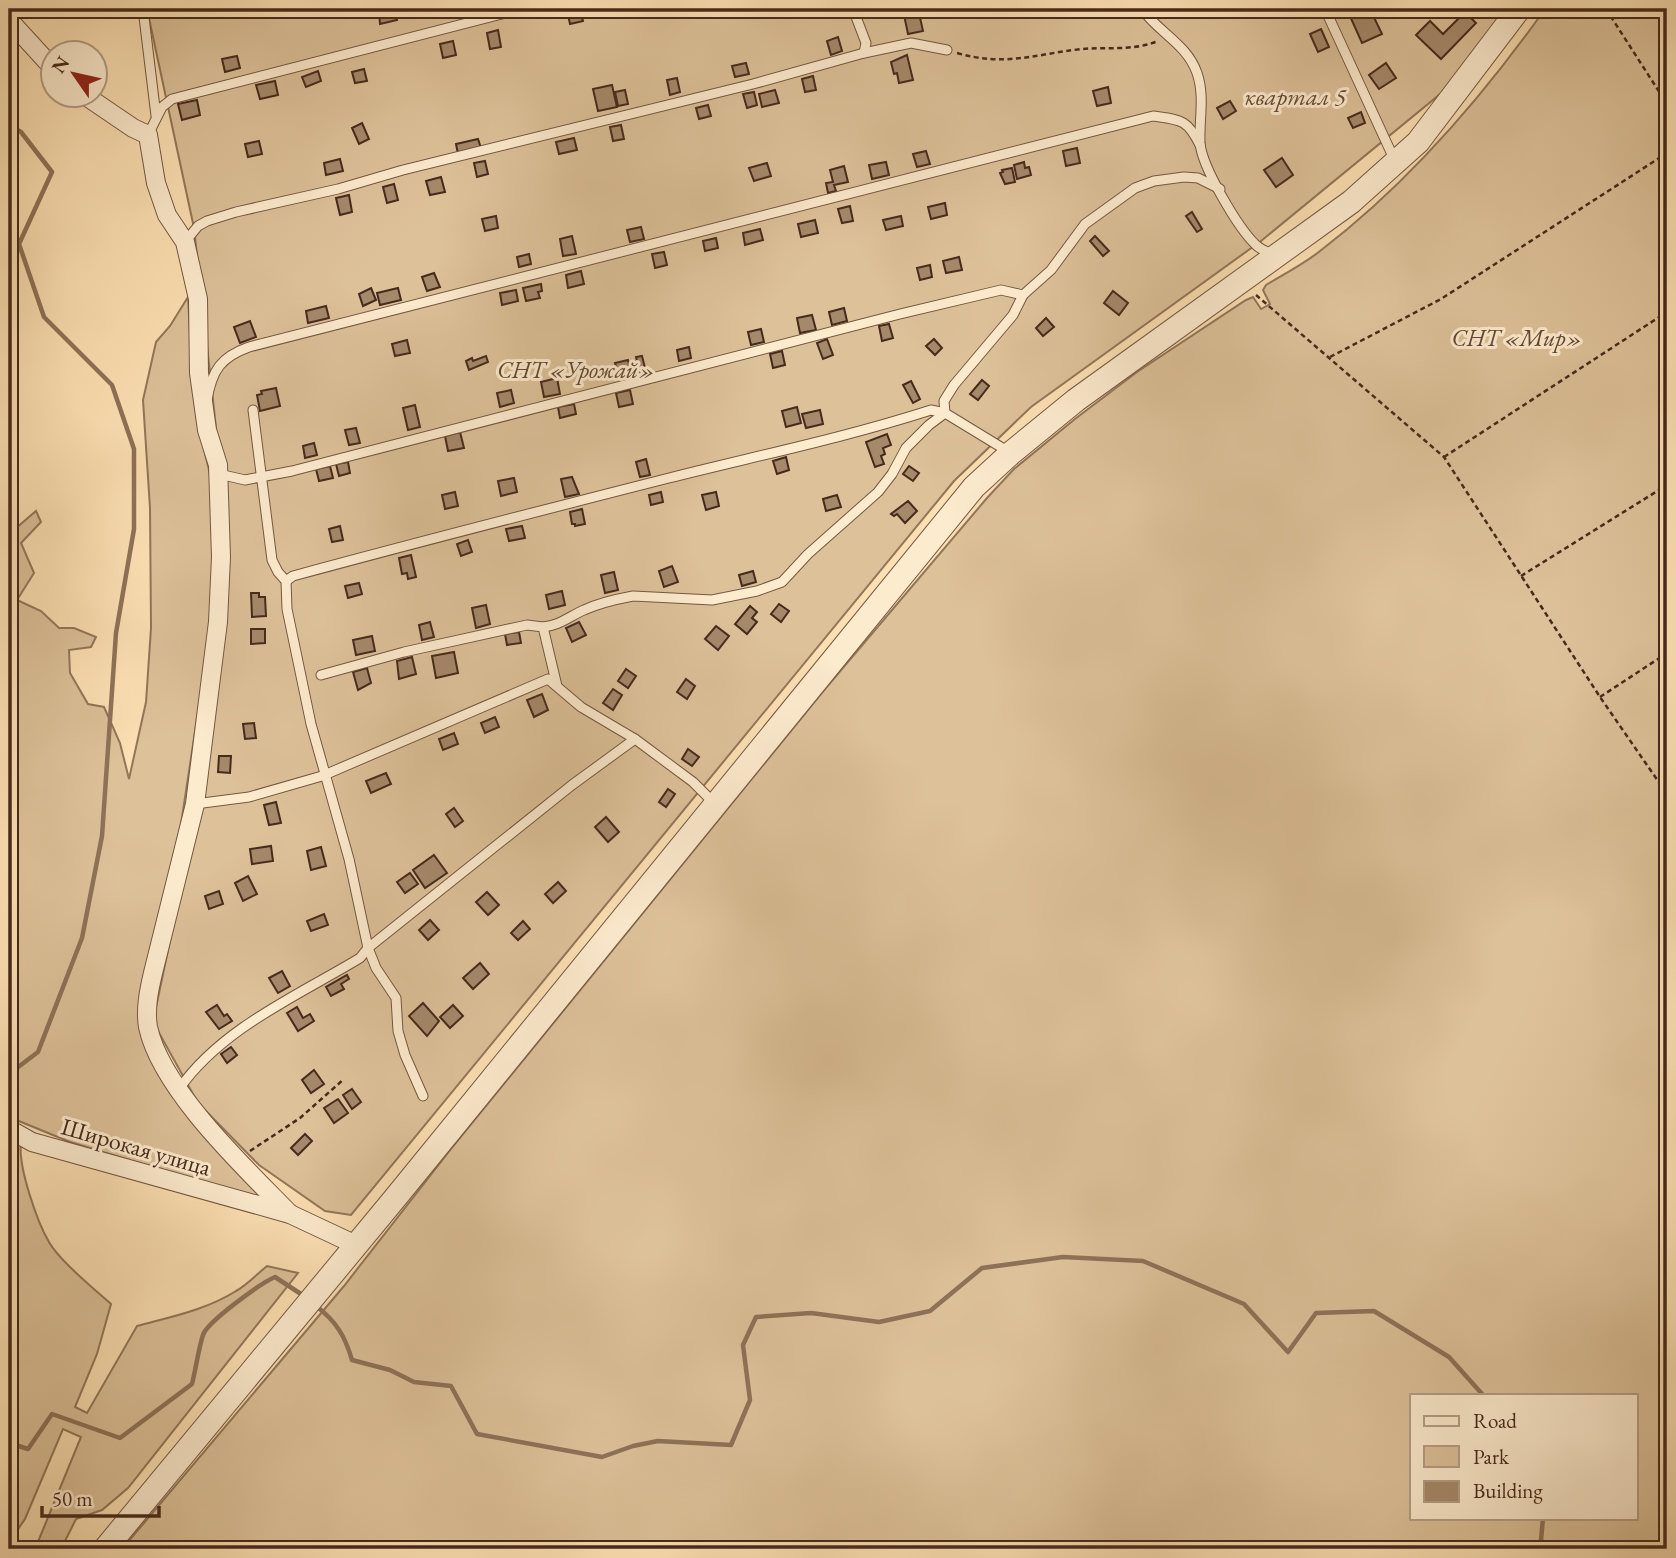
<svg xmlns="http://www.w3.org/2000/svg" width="1676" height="1558" viewBox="0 0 1676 1558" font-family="'EB Garamond',serif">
	<rect width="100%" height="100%" fill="#fce0b3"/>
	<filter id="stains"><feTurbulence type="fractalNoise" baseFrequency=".00286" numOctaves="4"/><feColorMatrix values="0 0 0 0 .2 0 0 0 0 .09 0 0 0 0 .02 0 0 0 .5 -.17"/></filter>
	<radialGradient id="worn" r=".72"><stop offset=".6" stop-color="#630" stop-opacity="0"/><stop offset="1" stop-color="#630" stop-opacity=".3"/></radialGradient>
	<!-- green -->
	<g fill="#ddc199" stroke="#92765a" stroke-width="2" fill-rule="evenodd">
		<path d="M147,9h1360l-51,72 -195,160 -230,166 -77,74 -603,734 -26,-4 -66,-46 -61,-62 -45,-81 46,-220 23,-320 -28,-254z"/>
		<path d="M1545,9h122v1540h-1545l222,-263 107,-137 374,-460 162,-191 27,-29 61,-50 62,-47 109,-72 7,-3 8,12 9,-5 -7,-14 3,-5c18,-11 38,-21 54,-34 88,-67 161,-152 225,-242zM1636,1395v123h-224v-123z"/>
		<path d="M188,297l4,73 10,71 13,54 -4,131 -30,198 -21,92 -15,129 113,138 -1,16 -187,-57 -61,-25v-590l6,2 21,-18 5,11 -20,21 13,30 -17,27 24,11 18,17h15l22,9 -5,10 -22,3 1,23 18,31 16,3 16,36 9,36 17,-77 5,-74 -1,-120 -7,-108 13,-58 14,-16z"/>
		<path d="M9,1137l12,7c-3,22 16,78 28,98 10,18 45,47 62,62l-14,50 -22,53 12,6 50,-87c33,-9 69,-16 99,-35 11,-6 21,-17 31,-25l31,7 -170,215 -26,22 -26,9 -15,30h-26l46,-112 -18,-8 -38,90 -16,23z"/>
	</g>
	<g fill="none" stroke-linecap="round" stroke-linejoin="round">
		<!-- stream -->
		<g stroke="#8e7258" stroke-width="4.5">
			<path d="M9,125l12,7 31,40 -33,72 25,73 68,68 22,64v80l-18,104 -14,203 -20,102 -44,114 -29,22"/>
			<path d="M316,1306c20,15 29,30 36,54l38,10 24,12 37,4 26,48 125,23 31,-11 25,-5 73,4 19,-45 -7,-55 13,-28 55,-4 68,9 51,-11 52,-43 81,-11 80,4 101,43 44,48 28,-39 58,-2 75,46 34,38"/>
			<path d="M9,1443l19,6 24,-35 68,24 72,-54c4,-16 6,-33 11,-49 4,-13 58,-52 72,-58l29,19"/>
			<path d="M1543,1518l-2,22 8,9"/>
		</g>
	</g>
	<!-- building -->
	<g fill="#a5896b" stroke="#462a1c" stroke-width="2">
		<path d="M379,9h16l2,11 -17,4z"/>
		<path d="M580,9l3,12 -13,3 -3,-14z"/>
		<path d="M1362,9h8l12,25 -20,9 -13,-29z"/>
		<path d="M914,12l1,2 4,-1 4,18 -15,3 -4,-19z"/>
		<path d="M1465,12l11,11 -35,36 -25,-24 14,-14 13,13z"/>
		<path d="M1321,29l8,18 -11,5 -8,-18z"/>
		<path d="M498,30l3,17 -11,2 -3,-16z"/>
		<path d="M838,37l4,14 -11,4 -4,-14z"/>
		<path d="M453,41l3,14 -13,3 -3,-14z"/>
		<path d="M907,55l6,25 -14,3 -2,-10 -3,1 -3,-12z"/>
		<path d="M237,56l3,12 -15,4 -3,-13z"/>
		<path d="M746,63l3,11 -14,3 -3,-11z"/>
		<path d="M1386,63l10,15 -17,11 -10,-14z"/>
		<path d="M364,69l3,12 -12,2 -3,-11z"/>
		<path d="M318,71l3,10 -15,6 -4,-10z"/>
		<path d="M813,76l3,14 -11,2 -3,-13z"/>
		<path d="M677,78l3,14 -10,3 -3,-15z"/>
		<path d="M275,81l3,14 -18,4 -4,-14z"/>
		<path d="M612,85l5,22 -19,4 -5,-22z"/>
		<path d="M1108,87l3,16 -14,3 -4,-15z"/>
		<path d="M625,90l3,14 -10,2 -3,-14z"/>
		<path d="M775,90l4,13 -17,4 -3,-13z"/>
		<path d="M754,92l3,13 -10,3 -4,-14z"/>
		<path d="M197,100l3,15 -18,5 -4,-16z"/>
		<path d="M1230,101l6,10 -13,8 -6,-11z"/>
		<path d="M708,105l3,11 -12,3 -3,-11z"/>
		<path d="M1361,112l4,11 -12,5 -5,-10z"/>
		<path d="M362,123l7,16 -10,5 -7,-16z"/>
		<path d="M621,125l3,14 -11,2 -3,-14z"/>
		<path d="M574,138l3,12 -18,4 -3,-12z"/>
		<path d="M478,139l3,9 -23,6 -2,-10z"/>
		<path d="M259,141l3,13 -14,3 -3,-13z"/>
		<path d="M1077,148l3,15 -14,3 -3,-15z"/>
		<path d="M926,151l4,13 -13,3 -4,-13z"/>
		<path d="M1282,158l11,17 -17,12 -12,-17z"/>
		<path d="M340,159l3,12 -17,4 -2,-12z"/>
		<path d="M485,161l3,13 -11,3 -3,-14z"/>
		<path d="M886,162l3,13 -17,4 -3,-14z"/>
		<path d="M1024,162l1,6 4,-1 2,8 -14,4 -3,-14z"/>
		<path d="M767,163l4,13 -17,5 -5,-13z"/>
		<path d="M844,166l4,16 -14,3 2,6 -8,2 -2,-10 7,-1 -3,-12z"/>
		<path d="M1012,168l3,14 -10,2 -5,-11 3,-1 -1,-2z"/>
		<path d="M441,177l4,15 -15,3 -4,-14z"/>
		<path d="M394,184l4,16 -11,3 -4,-16z"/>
		<path d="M349,195l3,17 -12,3 -4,-17z"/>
		<path d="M945,203l2,12 -16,4 -3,-12z"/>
		<path d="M850,206l3,15 -11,2 -4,-14z"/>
		<path d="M1192,212l10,17 -5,3 -11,-16z"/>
		<path d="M496,216l2,12 -13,3 -3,-12z"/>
		<path d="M901,216l2,10 -17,4 -3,-10z"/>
		<path d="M815,220l3,13 -17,4 -3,-13z"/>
		<path d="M641,227l3,12 -14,3 -3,-12z"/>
		<path d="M760,229l3,11 -18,5 -2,-12z"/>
		<path d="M572,236l4,18 -13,2 -3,-17z"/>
		<path d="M1095,236l14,15 -6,5 -13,-15z"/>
		<path d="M716,238l2,10 -13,3 -2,-10z"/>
		<path d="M664,252l3,13 -12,3 -3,-14z"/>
		<path d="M529,254l2,10 -12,3 -2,-10z"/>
		<path d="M959,257l3,13 -16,3 -3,-12z"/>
		<path d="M930,265l2,12 -12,3 -3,-12z"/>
		<path d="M581,271l3,13 -16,4 -2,-13z"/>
		<path d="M434,273l6,14 -13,4 -5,-14z"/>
		<path d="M541,284l1,7 -4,1 2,6 -14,3 -3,-13z"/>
		<path d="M371,288l5,12 -13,6 -4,-12z"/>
		<path d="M398,288l3,12 -21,5 -3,-12z"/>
		<path d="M516,290l2,11 -16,4 -2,-12z"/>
		<path d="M1113,291l15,12 -9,12 -15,-12z"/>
		<path d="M326,306l3,12 -21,5 -2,-12z"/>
		<path d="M844,308l3,13 -15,4 -3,-13z"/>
		<path d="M812,315l4,15 -16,3 -3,-15z"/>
		<path d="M1046,318l8,9 -11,9 -7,-8z"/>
		<path d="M250,321l6,16 -16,6 -6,-16z"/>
		<path d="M889,324l4,14 -11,3 -3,-15z"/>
		<path d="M761,329l3,13 -13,3 -3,-13z"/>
		<path d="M827,339l6,16 -10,4 -6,-16z"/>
		<path d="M934,339l8,9 -7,7 -9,-9z"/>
		<path d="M407,340l3,13 -15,3 -3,-12z"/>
		<path d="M689,347l2,11 -12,3 -2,-11z"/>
		<path d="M782,351l3,14 -12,3 -3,-14z"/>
		<path d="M486,356l2,6 -19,8 -3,-9 6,-3 1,3z"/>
		<path d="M642,356l4,16 -12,3 -3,-13 6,-1 -1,-4z"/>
		<path d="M628,360l3,14 -12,3 -4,-14z"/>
		<path d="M557,378l3,16 -16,3 -3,-15z"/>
		<path d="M982,380l7,6 -11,14 -8,-6z"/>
		<path d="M911,381l9,18 -7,4 -10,-18z"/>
		<path d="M276,388l4,18 -20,5 -3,-16 5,-1 -1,-3z"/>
		<path d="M511,390l3,13 -14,4 -3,-14z"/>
		<path d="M630,390l3,14 -14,3 -3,-14z"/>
		<path d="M574,404l2,10 -16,4 -2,-11z"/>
		<path d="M415,405l5,22 -12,3 -5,-22z"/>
		<path d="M797,407l4,16 -15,4 -4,-16z"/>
		<path d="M820,410l3,14 -17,4 -4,-14z"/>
		<path d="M356,428l4,15 -11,2 -4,-15z"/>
		<path d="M460,432l4,16 -16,3 -3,-15z"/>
		<path d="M887,434l4,11 -8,3 2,6 -4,2 3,8 -9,3 -9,-25z"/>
		<path d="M314,443l3,12 -12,3 -2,-12z"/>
		<path d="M786,457l3,13 -12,4 -4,-13z"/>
		<path d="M646,459l4,16 -10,2 -4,-15z"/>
		<path d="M348,462l2,11 -11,3 -3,-12z"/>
		<path d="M330,466l3,12 -14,3 -3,-12z"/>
		<path d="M909,466l10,7 -6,8 -10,-7z"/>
		<path d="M572,477l7,17 -14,3 -4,-18z"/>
		<path d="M514,478l3,14 -16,4 -3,-15z"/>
		<path d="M455,492l3,14 -13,3 -3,-14z"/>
		<path d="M661,492l2,10 -12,3 -2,-10z"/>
		<path d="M716,492l3,14 -13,4 -4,-15z"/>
		<path d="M837,495l4,12 -15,4 -3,-12z"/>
		<path d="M908,501l9,10 -12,12 -8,-9 -3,2 -3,-2z"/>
		<path d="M582,509l3,15 -10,2v-2h-3l-2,-12z"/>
		<path d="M340,526l3,14 -11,2 -3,-13z"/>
		<path d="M522,526l3,12 -16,3 -3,-12z"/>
		<path d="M468,540l4,12 -11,4 -4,-12z"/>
		<path d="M411,555l5,22 -8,2 -1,-6 -5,1 -3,-16z"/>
		<path d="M672,566l6,16 -14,5 -5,-16z"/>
		<path d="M753,571l3,11 -14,4 -3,-11z"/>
		<path d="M614,572l4,18 -13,3 -4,-18z"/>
		<path d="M359,583l3,11 -14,4 -3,-12z"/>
		<path d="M562,591l3,14 -16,4 -3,-14z"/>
		<path d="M251,593h8v4h6l1,19 -14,1z"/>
		<path d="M779,604l10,7 -8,11 -10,-8z"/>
		<path d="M486,605l4,19 -14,4 -4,-20z"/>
		<path d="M750,606l7,6 -5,6 5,4 -10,12 -12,-10z"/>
		<path d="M430,622l4,15 -12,3 -3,-15z"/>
		<path d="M579,622l7,13 -14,7 -6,-14z"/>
		<path d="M716,626l13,10 -11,14 -13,-11z"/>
		<path d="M251,629h14v14l-14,1z"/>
		<path d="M519,632l2,11 -14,2 -2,-11z"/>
		<path d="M372,636l3,15 -19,4 -3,-15z"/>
		<path d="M454,652l4,21 -22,5 -4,-22z"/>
		<path d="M412,657l4,17 -17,5 -2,-18z"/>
		<path d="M367,668l4,15 -13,7 -5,-18z"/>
		<path d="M626,669l10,7 -8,12 -10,-7z"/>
		<path d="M686,679l9,7 -8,13 -10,-7z"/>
		<path d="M613,689l9,6 -9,15 -10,-7z"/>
		<path d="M542,694l6,16 -14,7 -7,-17z"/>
		<path d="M495,717l4,10 -14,6 -4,-10z"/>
		<path d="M254,723l2,15 -11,1 -2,-15z"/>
		<path d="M454,733l4,11 -15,6 -4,-11z"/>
		<path d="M688,749l11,8 -7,9 -10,-7z"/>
		<path d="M219,756h12l-1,17 -12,-1z"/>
		<path d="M386,773l5,11 -20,9 -5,-12z"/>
		<path d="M668,789l7,5 -9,13 -7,-5z"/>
		<path d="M276,802l5,21 -12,2 -5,-20z"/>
		<path d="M454,808l9,13 -8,6 -9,-13z"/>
		<path d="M606,817l13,15 -11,10 -13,-15z"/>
		<path d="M271,846l2,15 -21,3 -2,-15z"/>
		<path d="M321,847l5,19 -15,4 -4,-19z"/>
		<path d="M434,855l13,18 -22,15 -12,-18z"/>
		<path d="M410,873l8,11 -13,9 -8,-11z"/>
		<path d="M248,876l9,18 -14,7 -8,-18z"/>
		<path d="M558,882l8,9 -13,12 -8,-9z"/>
		<path d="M219,891l4,13 -14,5 -4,-13z"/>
		<path d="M487,892l12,13 -11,10 -12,-13z"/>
		<path d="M324,914l4,11 -17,6 -4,-10z"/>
		<path d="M430,920l9,10 -11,10 -9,-10z"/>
		<path d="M523,921l7,8 -12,11 -7,-7z"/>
		<path d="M480,963l9,11 -16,15 -10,-11z"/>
		<path d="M282,971l8,15 -12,7 -9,-15z"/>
		<path d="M347,975l2,4 -8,5 3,5 -13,7 -5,-9z"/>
		<path d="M423,1003l16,18 -12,15 -18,-20z"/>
		<path d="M217,1005l7,11 3,-2 5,7 -13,8 -13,-17z"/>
		<path d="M453,1005l10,11 -13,12 -10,-11z"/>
		<path d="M297,1007l6,11 7,-4 4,7 -16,10 -11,-18z"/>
		<path d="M231,1047l6,8 -10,8 -6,-9z"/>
		<path d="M314,1070l10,14 -13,9 -9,-13z"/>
		<path d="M352,1089l9,13 -9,7 -9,-14z"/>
		<path d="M338,1099l10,14 -14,10 -10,-15z"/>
		<path d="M305,1134l7,7 -14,14 -7,-7z"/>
	</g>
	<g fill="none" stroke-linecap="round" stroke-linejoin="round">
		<defs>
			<g id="service">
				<path d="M143,9l13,107"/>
				<path d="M853,9l13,34 -2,10"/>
				<path d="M1142,9c16,23 45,35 55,64 8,23 2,46 3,70 2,24 38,85 56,102 5,5 12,7 19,10"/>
				<path d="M1325,9l70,152"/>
				<path d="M148,135l14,-28 10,-8 349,-90"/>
				<path d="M185,242l13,-16 9,-5 29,-9 102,-23 65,-19 350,-86 111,-31 47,-10 36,7"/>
				<path d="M207,400c5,-30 14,-43 42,-53l904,-231c28,4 34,3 47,29"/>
				<path d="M253,410l19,150 6,12 8,9 1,28 24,115 38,135 19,89 8,20 20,30 2,33 7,24 18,41"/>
				<path d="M219,474l26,6 47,-9 608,-157 101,-24 22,5"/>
				<path d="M286,581l7,-5c125,-34 250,-66 376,-98 87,-22 175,-40 262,-68l14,3 -1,-12 10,-16 59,-70 10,-20 28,-25 34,-46 50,-36 19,-7 30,-4 14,1 22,11"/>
				<path d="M543,627c16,-1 27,-11 41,-17 15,-7 33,-11 49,-14l79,4 45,-9 25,-9 26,-28 70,-62 14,-18 14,-26 23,-23 16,-12 64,39"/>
				<path d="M321,675l83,-23 123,-27 16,2 14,59"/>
				<path d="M195,804l54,-7 73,-21 226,-97 33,28 54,32"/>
				<path d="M179,1089c43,-61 118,-93 181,-131l8,-10 204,-163 63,-46 58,43 21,21"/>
			</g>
			<g id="minor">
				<path d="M9,20l43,47"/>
				<path d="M83,94l50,34 15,7 8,48 11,32 18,27 13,57 1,74 8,57 11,35 3,92 -3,65 -23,182 -42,169c-4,17 -8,36 -5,54 13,62 97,141 142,187"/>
				<path d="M9,1129l23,13 258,72 66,31"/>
			</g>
			<path id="tertiary" d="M105,1549l291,-352 578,-710 37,-34 65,-53 275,-198 67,-60 101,-133"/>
		</defs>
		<!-- service casing -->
		<use href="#service" stroke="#745842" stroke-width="11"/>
		<!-- minor casing -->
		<use href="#minor" stroke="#745842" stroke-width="20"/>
		<!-- tertiary casing -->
		<use href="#tertiary" stroke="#745842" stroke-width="25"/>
		<!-- path -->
		<g stroke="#462a1c" stroke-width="2.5" stroke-dasharray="5 3.5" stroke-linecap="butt">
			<path d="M1606,9l61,95"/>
			<path d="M957,53c49,14 78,1 125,-4 25,-2 52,2 76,-8"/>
			<path d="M1256,295l188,162 156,240 67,97"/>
			<path d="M1330,357l111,-58 226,-146"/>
			<path d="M1444,457l223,-145"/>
			<path d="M1521,576l146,-91"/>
			<path d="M1600,697l67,-44"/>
			<path d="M250,1151l50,-33 44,-39"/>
		</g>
		<!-- service -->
		<use href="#service" stroke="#fdebce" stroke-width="9"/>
		<!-- minor -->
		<use href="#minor" stroke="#fdebce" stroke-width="18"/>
		<!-- tertiary -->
		<use href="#tertiary" stroke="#fdebce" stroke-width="23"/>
	</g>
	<g text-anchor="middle" stroke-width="6" stroke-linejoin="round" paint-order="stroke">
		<!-- park labels -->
		<g font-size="24" font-style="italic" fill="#644835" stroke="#fdebce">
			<text x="1295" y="105">квартал 5</text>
			<text x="1517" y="346">СНТ «Мир»</text>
			<text x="576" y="378">СНТ «Урожай»</text>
		</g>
		<!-- street labels -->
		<g font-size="24" fill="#462a1c" stroke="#fdebce">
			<text transform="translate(136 1147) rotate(16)" y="8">Широкая улица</text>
		</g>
	</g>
	<!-- margin -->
	<rect width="1676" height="1558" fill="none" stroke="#fce0b3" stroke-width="35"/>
	<rect x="10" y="10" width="1655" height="1537" fill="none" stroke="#462a1c" stroke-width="3.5"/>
	<rect x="18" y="18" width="1641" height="1523" fill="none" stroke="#462a1c" stroke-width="2"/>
	<!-- legend -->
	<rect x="1410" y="1394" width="228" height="126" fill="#fdebce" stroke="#b49e87" stroke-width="2"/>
	<rect x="1424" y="1416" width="35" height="10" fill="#fdebce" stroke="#b49e87" stroke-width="2"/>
	<text x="1473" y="1428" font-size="21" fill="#462a1c">Road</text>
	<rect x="1424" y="1446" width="35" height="21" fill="#ddc199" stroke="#b49e87" stroke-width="2"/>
	<text x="1473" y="1464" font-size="21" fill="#462a1c">Park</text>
	<rect x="1424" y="1481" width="35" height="21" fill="#a5896b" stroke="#b49e87" stroke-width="2"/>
	<text x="1473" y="1498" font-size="21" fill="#462a1c">Building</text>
	<!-- north arrow -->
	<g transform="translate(74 74) rotate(304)"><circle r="33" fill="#fdebce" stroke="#b49e87" stroke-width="2"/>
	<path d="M0-5L12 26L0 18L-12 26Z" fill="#8f2418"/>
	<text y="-10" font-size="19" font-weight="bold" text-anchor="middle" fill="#462a1c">N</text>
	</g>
	<!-- scale -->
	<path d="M42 1506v10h117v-10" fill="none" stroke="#462a1c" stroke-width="3.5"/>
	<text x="52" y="1506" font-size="21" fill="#462a1c" stroke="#fdebce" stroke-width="5" paint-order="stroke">50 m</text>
	<rect width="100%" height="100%" filter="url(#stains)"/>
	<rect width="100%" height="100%" fill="url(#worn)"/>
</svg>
